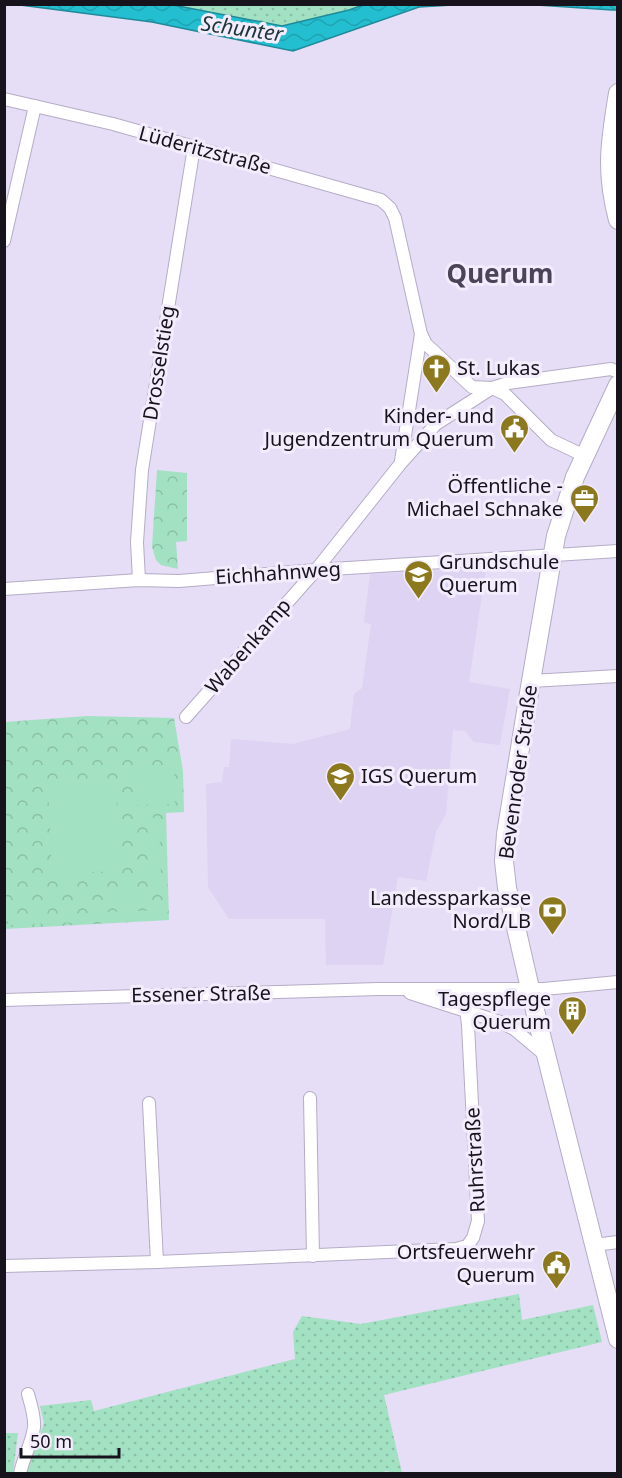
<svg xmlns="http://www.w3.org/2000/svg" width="622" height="1478" viewBox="0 0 622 1478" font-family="'Noto Sans',sans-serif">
	<defs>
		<pattern id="grass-dots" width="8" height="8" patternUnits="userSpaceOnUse" patternTransform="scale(1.5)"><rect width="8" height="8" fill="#a2e1c2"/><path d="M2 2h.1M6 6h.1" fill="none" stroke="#8bc0a6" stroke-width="1.8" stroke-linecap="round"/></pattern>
		<pattern id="park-crowns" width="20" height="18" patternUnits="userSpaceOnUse" patternTransform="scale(1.5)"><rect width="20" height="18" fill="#a2e1c2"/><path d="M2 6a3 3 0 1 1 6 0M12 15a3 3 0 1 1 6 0" fill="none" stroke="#8bc0a6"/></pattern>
		<pattern id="water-waves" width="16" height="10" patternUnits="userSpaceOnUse" patternTransform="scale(1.5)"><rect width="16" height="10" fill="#23bfd0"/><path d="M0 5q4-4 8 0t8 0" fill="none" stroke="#1fa3b2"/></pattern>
	</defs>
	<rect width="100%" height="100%" fill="#e6ddf6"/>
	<!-- built -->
	<path fill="#dfd3f3" d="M486,568l-17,114 41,7 -10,56 -26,-3 -9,-11 -12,-1 -7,84 -10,18 -10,49 -28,-4 -15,88h-57l-1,-46h-96l-21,-32 -2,-103 16,-2 2,-15h5l2,-28 62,5 57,-15 4,-35 8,-6 9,-64 -7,-2 6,-48z"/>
	<!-- grass -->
	<g fill="url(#grass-dots)">
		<path d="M173,5h190l-13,5 -68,16z"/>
		<path d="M519,1294l3,26 71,-15 9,37 -218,53 18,78h-10l-5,-2 -10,3h-351l18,-51 -4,-17 51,-6 3,11 201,-52 -2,-27 9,-16 59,8z"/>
		<path d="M4,1433h14l-5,40h-8z"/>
	</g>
	<!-- park -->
	<g fill="url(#park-crowns)">
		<path d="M157,470l30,3v68l-11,1 2,27 -17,-4 -5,-5 -4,-13z"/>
		<path d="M87,716l87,2 9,53 1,41 -18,1 3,107 -164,9v-207z"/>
	</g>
	<!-- garden -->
	<g fill="#a2e1c2">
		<path d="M174,765l1,39 -38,1 -2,-39z"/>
		<path d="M116,784l3,87 -67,3 -4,-88z"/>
		<path d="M159,817l2,66h-10l-2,-65z"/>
		<path d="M143,892v14l-21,1 -1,-14z"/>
		<path d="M164,910v9l-156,6v-9z"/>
	</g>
	<!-- water -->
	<g fill="url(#water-waves)" stroke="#1f8b9a" stroke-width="1.5">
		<path d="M20,5h153l109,21 67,-16 14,-5h89l-33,2 -126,44 -141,-29z"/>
		<path d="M537,5h80v5h-5z"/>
	</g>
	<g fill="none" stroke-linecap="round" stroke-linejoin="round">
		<defs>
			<g id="minor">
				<path d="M4,99l109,25 268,76 9,8 5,10 26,116 5,10 46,43 20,1 13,6 46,46 34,16"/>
				<path d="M4,241l31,-135"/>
				<path d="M401,461l20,-127"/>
				<path d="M139,580l-2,-38 5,-72 52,-323"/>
				<path d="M4,589l135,-9 40,1 137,-11 302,-19"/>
				<path d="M531,681l87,-5"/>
				<path d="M186,717l130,-147 85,-107 35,-39 56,-36 16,-5 103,-14 7,3"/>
				<path d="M410,993l90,29 14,7 31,26"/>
				<path d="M4,1000l374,-11h166l74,-7"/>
				<path d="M310,1098l3,158"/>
				<path d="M149,1103l8,159"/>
				<path d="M594,1245l24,-3"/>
				<path d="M4,1266l153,-4 299,-13 11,-3 6,-8 5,-17 -10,-196 -4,-35"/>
				<path d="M20,1474c3,-17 12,-30 14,-47 1,-10 -3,-22 -6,-33"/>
			</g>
			<g id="secondary">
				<path d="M618,93c-8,49 -13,78 0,127"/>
				<path d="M618,385l-43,92 -19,59 -25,145 -25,153 -2,27 3,27 30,131 81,320"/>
			</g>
		</defs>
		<!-- minor casing -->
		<use href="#minor" stroke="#b5acc5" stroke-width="14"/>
		<!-- secondary casing -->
		<use href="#secondary" stroke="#b5acc5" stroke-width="20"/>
		<!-- minor -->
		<use href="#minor" stroke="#fff" stroke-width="12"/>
		<!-- secondary -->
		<use href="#secondary" stroke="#fff" stroke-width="18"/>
	</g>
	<!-- icons -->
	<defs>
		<symbol id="church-pin" viewBox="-11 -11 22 30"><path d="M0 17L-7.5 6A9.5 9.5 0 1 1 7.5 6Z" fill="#8c791e" stroke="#f2ecfc"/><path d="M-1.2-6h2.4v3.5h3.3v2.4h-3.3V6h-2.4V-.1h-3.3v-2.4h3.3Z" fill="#fff"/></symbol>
		<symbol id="civic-pin" viewBox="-11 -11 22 30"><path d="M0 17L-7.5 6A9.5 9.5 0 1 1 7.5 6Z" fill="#8c791e" stroke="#f2ecfc"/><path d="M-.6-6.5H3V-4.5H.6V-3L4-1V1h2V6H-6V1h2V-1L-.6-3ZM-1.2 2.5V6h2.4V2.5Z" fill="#fff"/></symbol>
		<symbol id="office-pin" viewBox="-11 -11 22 30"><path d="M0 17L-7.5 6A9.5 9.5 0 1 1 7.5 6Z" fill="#8c791e" stroke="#f2ecfc"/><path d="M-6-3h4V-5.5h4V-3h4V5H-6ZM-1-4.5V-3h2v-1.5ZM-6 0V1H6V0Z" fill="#fff"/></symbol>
		<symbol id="school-pin" viewBox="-11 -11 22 30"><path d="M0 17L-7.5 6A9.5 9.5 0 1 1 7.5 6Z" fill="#8c791e" stroke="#f2ecfc"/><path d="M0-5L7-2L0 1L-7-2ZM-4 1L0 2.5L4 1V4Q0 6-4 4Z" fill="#fff"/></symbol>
		<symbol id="bank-pin" viewBox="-11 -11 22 30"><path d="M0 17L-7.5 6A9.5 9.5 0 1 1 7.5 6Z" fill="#8c791e" stroke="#f2ecfc"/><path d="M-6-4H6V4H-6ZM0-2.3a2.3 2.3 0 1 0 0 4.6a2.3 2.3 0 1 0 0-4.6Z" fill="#fff"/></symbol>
		<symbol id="building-pin" viewBox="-11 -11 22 30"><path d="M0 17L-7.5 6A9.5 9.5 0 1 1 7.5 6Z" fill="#8c791e" stroke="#f2ecfc"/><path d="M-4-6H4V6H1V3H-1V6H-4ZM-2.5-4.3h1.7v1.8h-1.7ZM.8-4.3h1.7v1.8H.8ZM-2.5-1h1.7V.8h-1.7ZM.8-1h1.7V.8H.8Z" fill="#fff"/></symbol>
	</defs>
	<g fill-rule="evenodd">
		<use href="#church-pin" x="420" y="352" width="33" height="45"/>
		<use href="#civic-pin" x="498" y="412" width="33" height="45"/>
		<use href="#office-pin" x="568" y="482" width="33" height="45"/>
		<use href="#school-pin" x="402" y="558" width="33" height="45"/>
		<use href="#school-pin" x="324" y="760" width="33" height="45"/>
		<use href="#bank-pin" x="536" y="894" width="33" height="45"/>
		<use href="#building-pin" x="556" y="994" width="33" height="45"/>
		<use href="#civic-pin" x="540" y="1248" width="33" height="45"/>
	</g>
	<g text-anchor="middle" stroke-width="6" stroke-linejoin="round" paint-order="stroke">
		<!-- street labels -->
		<g font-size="20" fill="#16131c" stroke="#f2ecfc">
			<text transform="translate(205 150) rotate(15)" y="7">Lüderitzstraße</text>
			<text transform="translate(159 363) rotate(-81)" y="7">Drosselstieg</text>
			<text transform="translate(278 573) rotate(-4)" y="7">Eichhahnweg</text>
			<text transform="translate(248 646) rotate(-49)" y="7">Wabenkamp</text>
			<text transform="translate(518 772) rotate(-82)" y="7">Bevenroder Straße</text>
			<text transform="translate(201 994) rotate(-1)" y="7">Essener Straße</text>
			<text transform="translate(475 1160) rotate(-93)" y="7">Ruhrstraße</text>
		</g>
		<!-- poi labels -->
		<g font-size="20" fill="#16131c" stroke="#f2ecfc" text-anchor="end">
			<text x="457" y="375" text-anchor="start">St. Lukas</text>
			<text x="494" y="423">Kinder- und<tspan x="494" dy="23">Jugendzentrum Querum</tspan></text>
			<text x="563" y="493">Öffentliche -<tspan x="563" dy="23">Michael Schnake</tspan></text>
			<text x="439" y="569" text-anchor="start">Grundschule<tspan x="439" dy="23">Querum</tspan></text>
			<text x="361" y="783" text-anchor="start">IGS Querum</text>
			<text x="531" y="905">Landessparkasse<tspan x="531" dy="23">Nord/LB</tspan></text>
			<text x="551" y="1006">Tagespflege<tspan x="551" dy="23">Querum</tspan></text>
			<text x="535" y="1259">Ortsfeuerwehr<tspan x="535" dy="23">Querum</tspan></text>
		</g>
		<!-- water labels -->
		<g font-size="21" font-style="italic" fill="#1e3539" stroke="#f2ecfc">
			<text transform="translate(242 29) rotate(8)" y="7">Schunter</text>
		</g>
		<!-- district labels -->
		<g font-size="26" font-weight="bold" fill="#4b4358" stroke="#f2ecfc">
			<text x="500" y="283">Querum</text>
		</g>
	</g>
	<!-- border -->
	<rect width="622" height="1478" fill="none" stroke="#16131c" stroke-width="12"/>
	<!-- scale -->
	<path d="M21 1448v9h98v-9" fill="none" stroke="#16131c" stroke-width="3"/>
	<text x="30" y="1448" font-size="18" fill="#16131c" stroke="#f2ecfc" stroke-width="4.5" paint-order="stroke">50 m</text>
</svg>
